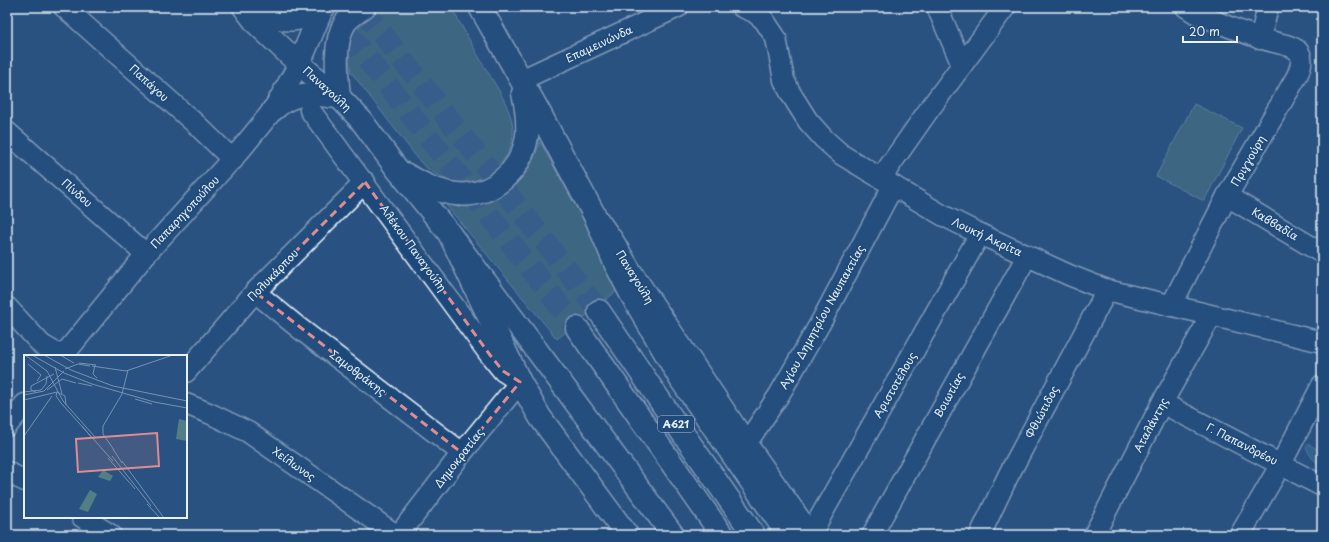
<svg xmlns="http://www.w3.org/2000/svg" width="1329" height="542" viewBox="0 0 1329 542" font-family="'Playpen Sans',sans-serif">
	<rect width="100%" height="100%" fill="#295282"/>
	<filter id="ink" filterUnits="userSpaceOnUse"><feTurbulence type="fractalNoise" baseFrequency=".025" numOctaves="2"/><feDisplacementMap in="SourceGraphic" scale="8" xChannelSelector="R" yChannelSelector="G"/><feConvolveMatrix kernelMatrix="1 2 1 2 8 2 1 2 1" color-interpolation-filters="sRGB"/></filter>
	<g filter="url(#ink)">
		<!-- green -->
		<g fill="#547e85" stroke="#9eb8be">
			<path d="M384,7h67c11,20 22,39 33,59 11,18 29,44 29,66 0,20 -15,40 -34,47 -24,9 -40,-1 -58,-16l-70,-91c-8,-38 6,-44 33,-65z"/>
			<path d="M1194,104l48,24 -38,73 -48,-25z"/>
			<path d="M540,142l41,73 37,75 -61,49 -111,-134c7,0 15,2 22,2 25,-1 51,-21 63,-42 4,-7 6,-16 9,-23z"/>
		</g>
		<!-- water -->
		<path fill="#40769d" stroke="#83a7c1" d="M1308,444l14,8v14c-8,-4 -13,-11 -16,-20z"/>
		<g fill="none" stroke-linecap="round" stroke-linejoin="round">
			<!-- motorway-tunnel -->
			<g stroke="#466a94" stroke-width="22" stroke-dasharray="22 11" stroke-linecap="butt">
				<path d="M327,7l250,321"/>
				<path d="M361,7l238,304"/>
			</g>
			<defs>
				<g id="minor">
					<path d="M64,7l134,119 35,34"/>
					<path d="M742,7l12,5 10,8 12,18 8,42 7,14 17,27 16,18 18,16 100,60 38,19 89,41 38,15 215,52"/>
					<path d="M937,7l25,58"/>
					<path d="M1260,39l8,-32"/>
					<path d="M521,80l157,-73"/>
					<path d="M310,110l180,245 13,16 17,11 -58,71 -63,82"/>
					<path d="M7,132l139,122"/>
					<path d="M881,178l47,-67 77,-104"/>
					<path d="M1227,196l95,57"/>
					<path d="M255,292l44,36 163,125"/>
					<path d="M1171,306l56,-110 70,-120c3,-8 8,-18 0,-26 -6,-5 -16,-6 -23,-8 -27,-6 -53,-19 -79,-29l-9,-6"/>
					<path d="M7,307l35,38 19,11"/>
					<path d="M63,356l83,-102 96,-106 31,-38 26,-46"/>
					<path d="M186,372l69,-80 110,-110"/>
					<path d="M1162,403l160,83"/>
					<path d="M186,404l25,10 37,18 148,103"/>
					<path d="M7,426l18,-22"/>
					<path d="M746,444l33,-49 43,-75 71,-134"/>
					<path d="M7,472l18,9"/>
					<path d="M82,517l29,18"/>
					<path d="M810,535l170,-301"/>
					<path d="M872,535l155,-279"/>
					<path d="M980,535l28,-59 99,-186"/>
					<path d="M1094,535l68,-132 49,-87"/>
					<path d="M1240,535l41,-71 41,-79"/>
				</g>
				<g id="secondary">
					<path d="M244,7l12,16 43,41 40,33 22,23 36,49 52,64 71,149 20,35 87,118"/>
					<path d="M265,7c15,20 43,13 59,0"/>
					<path d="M480,7l58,103 58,108 17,24 17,29 116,173 64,91"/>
					<path d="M299,64l23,-55"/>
					<path d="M339,97c-2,-21 -6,-55 6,-74 5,-7 13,-11 19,-16"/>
					<path d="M273,110c23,-21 38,-15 66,-13"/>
					<path d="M405,174c16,9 32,18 51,20 36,4 66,-24 71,-58 1,-14 -1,-30 -4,-43"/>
				</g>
				<g id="motorway">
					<path d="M596,218l19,45 16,31 50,86 107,155"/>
					<path d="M449,233l107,143 117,159"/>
					<path d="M599,311l64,94 91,130"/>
					<path d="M577,328l145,207"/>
				</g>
			</defs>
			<!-- minor casing -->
			<use href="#minor" stroke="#e8f1f8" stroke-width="23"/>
			<!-- secondary casing -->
			<use href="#secondary" stroke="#e8f1f8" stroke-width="25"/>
			<!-- motorway casing -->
			<use href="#motorway" stroke="#e8f1f8" stroke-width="25"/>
			<!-- minor -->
			<use href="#minor" stroke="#1f4a7a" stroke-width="20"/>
			<!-- secondary -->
			<use href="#secondary" stroke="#1f4a7a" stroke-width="22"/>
			<!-- motorway -->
			<use href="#motorway" stroke="#1f4a7a" stroke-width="22"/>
		</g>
	</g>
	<!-- marked area -->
	<path d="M0 0H1329V542H0ZM365,182l125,173 13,16 17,11 -58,71 -207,-161z" fill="#295282" fill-opacity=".55" fill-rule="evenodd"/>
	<path fill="none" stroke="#df8c90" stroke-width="3" stroke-dasharray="8 5" stroke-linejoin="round" d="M365,182l125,173 13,16 17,11 -58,71 -207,-161z"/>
	<g text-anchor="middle" stroke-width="3.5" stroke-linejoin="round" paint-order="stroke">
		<!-- shield labels -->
		<rect fill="#1f4a7a" stroke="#acbfd2" stroke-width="1" x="658" y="416" width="36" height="16" rx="3"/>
		<g font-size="10" font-weight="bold" fill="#e8f1f8">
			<text x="676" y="428">Α621</text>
		</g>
		<!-- street labels -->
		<g font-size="11" fill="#e8f1f8" stroke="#1f4a7a">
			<text transform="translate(599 44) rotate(-25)" y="4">Επαμεινώνδα</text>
			<text transform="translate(149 83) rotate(42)" y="4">Παπάγου</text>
			<text transform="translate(327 89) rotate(42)" y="4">Παναγούλη</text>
			<text transform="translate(1248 161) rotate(-60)" y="4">Πριγγούρη</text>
			<text transform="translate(77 193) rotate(41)" y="4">Πίνδου</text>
			<text transform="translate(185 212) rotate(-47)" y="4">Παπαρηγοπούλου</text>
			<text transform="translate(1275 224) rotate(31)" y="4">Καββαδία</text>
			<text transform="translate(987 237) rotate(25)" y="4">Λουκή Ακρίτα</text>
			<text transform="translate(413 248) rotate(54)" y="4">Αλέκου Παναγούλη</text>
			<text transform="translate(273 275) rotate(-46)" y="4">Πολυκάρπου</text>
			<text transform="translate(635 277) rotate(58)" y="4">Παναγούλη</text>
			<text transform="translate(822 317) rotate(-61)" y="4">Αγίου Δημητρίου Ναυπακτίας</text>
			<text transform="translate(358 373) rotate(37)" y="4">Σαμοθράκης</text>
			<text transform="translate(895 385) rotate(-60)" y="4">Αριστοτέλους</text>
			<text transform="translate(949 395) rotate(-61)" y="4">Βοιωτίας</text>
			<text transform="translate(1042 412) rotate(-62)" y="4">Φθιώτιδος</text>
			<text transform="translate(1151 425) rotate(-62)" y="4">Αταλάντης</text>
			<text transform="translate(1242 444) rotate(27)" y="4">Γ. Παπανδρέου</text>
			<text transform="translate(459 458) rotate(-52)" y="4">Δημοκρατίας</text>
			<text transform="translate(294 464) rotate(35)" y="4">Χείλωνος</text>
		</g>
	</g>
	<!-- overview -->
	<g transform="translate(24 355)">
		<rect width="163" height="163" fill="#295282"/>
		<path d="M155,64l8,2v20l-11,-2zM79,115l10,6 -3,5 -12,-4zM66,135l7,4 -9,18 -9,-3z" fill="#547e85"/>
		<path fill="none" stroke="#7592b1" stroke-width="1" d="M1,0l22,16 16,30 32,36M8,0l32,18 28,11 62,18 33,6M20,0l27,15 42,16 74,15M36,0l14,8M55,8l17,2M4,9l13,11 -4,6M71,10l-2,9 4,4M68,11l34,5 47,-16M31,12l7,27M41,14l13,-5 12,2M54,28l14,3M23,35l15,-11 14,4M0,37l17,-2 5,-6 1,-8M12,37l-5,-2v-4l23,-12M0,40l20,-4 20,-20M111,44l17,5M0,45l33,-8M42,50l-1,-9 -8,-4 -1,4 5,7 44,49M58,71l10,12h4M79,71l19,-32 6,-24M79,71v8l11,16M0,81l28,-40M89,94l9,14M80,96l9,10M88,101l39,50M84,103l27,31M98,106l42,57M123,149l13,14"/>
		<path fill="#df8c90" fill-opacity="0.15" stroke="#df8c90" stroke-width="2" d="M133,78l2,33 -81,6 -2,-33z"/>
		<rect width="163" height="163" fill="none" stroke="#e8f1f8" stroke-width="2"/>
	</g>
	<!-- margin -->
	<rect width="1329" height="542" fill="none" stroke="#1f4a7a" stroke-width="24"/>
	<rect x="12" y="12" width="1305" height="518" fill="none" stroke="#e8f1f8" stroke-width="1.5" filter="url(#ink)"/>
	<!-- scale -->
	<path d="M1183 36v6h54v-6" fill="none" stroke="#e8f1f8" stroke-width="2"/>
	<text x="1189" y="36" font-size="12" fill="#e8f1f8" stroke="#1f4a7a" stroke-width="3" paint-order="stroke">20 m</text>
</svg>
